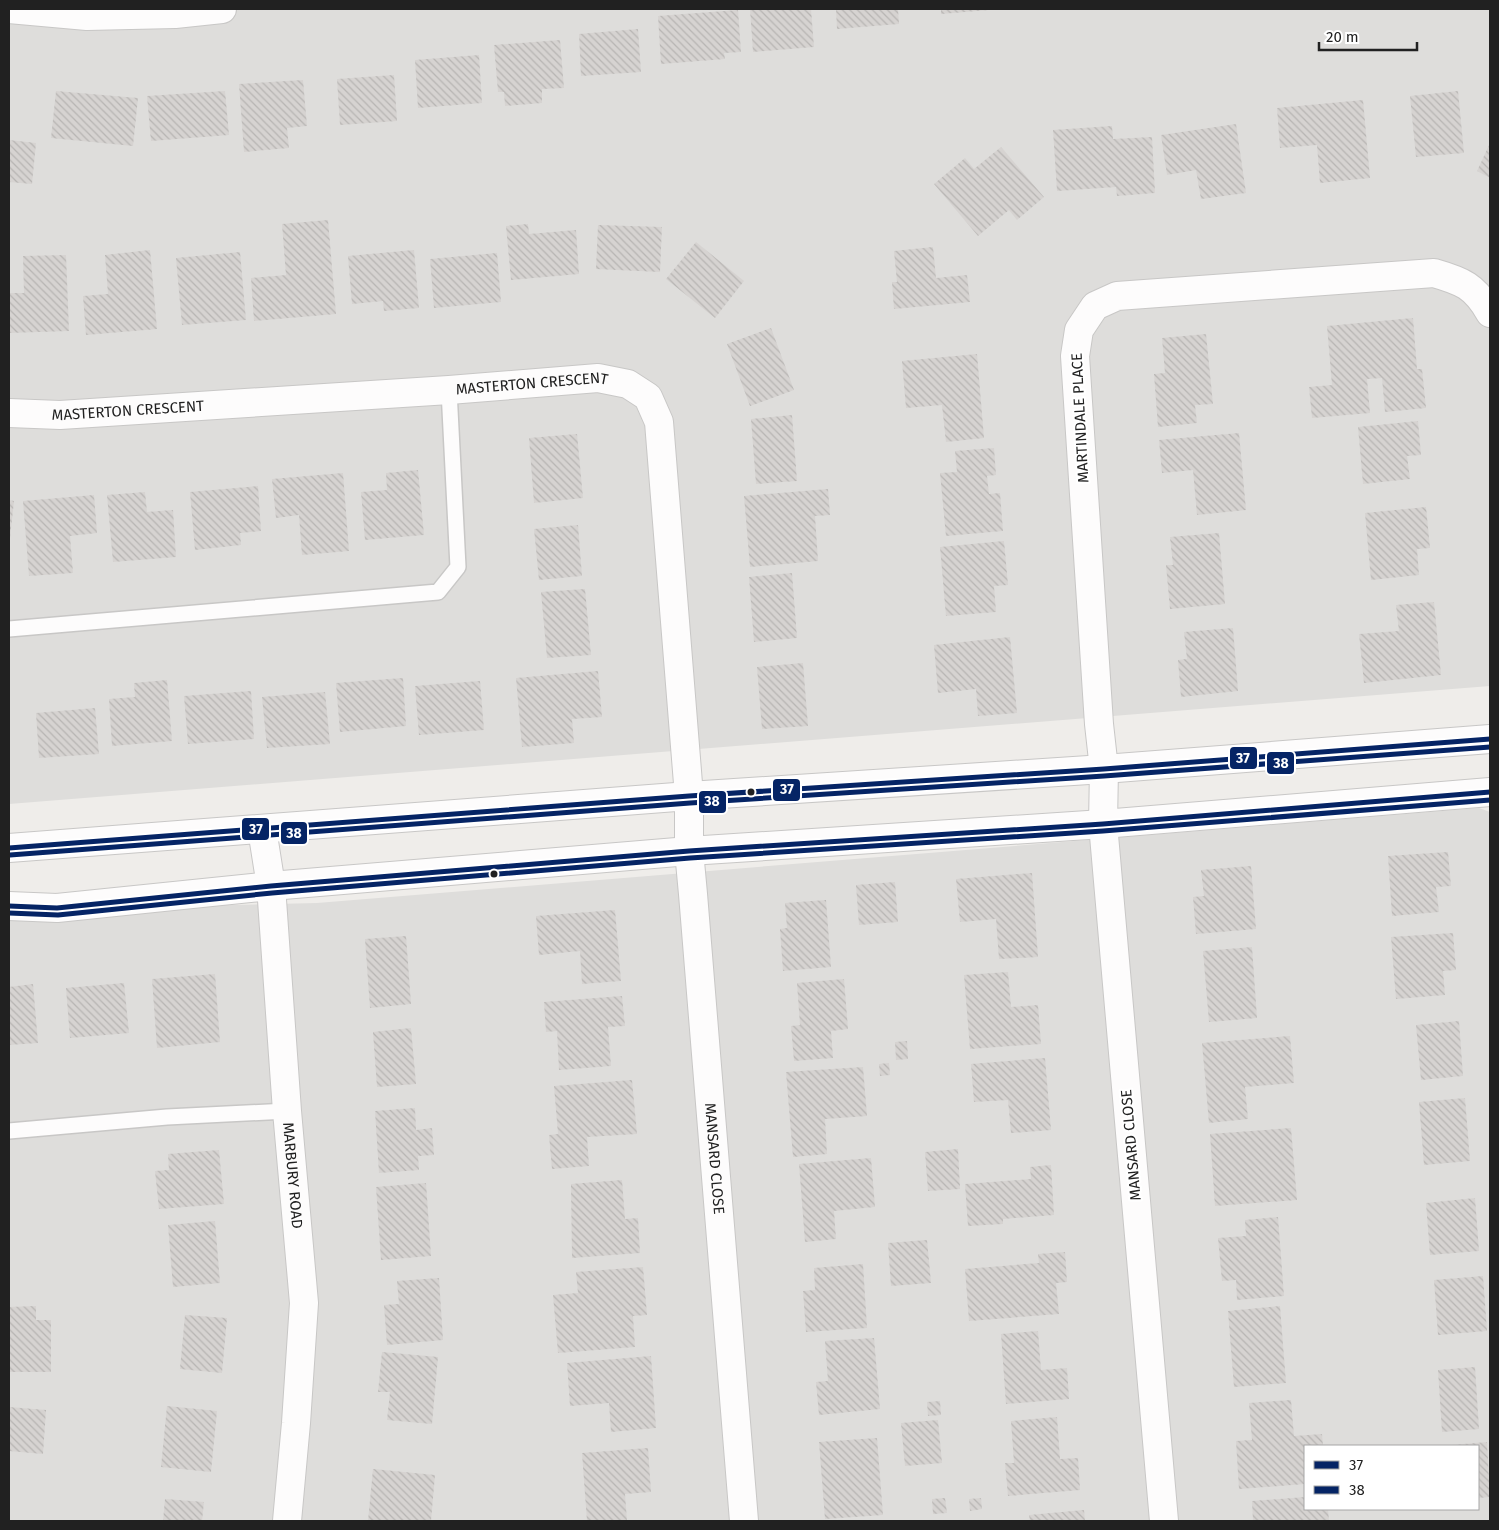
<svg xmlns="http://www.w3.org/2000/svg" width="1499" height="1530" viewBox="0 0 1499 1530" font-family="'Fira Sans',sans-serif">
	<defs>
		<pattern id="building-back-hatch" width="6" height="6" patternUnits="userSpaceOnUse" patternTransform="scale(1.25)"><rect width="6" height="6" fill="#d6d3d1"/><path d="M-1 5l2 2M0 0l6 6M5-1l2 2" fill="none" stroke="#b7b5b3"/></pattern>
	</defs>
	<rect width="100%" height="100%" fill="#efedea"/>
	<!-- residential -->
	<g fill="#dedddb" fill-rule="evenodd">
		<path d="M9,9h1481v677l-1481,118z"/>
		<path d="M1479,808l11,4v709h-1481v-611l308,-7zM1305,1446h173v63h-173z"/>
	</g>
	<!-- building -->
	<g fill="url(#building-back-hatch)">
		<path d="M750,9h61l3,38 -61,5z"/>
		<path d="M836,9h62l1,15 -62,5z"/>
		<path d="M941,9h48v1l-48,4z"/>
		<path d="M738,10l3,42 -17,1 1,6 -64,5 -3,-48z"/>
		<path d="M638,29l3,43 -60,4 -2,-42z"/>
		<path d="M560,40l4,48 -22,1v14l-37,3 -1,-14h-6l-4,-47z"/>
		<path d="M479,55l3,48 -64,5 -3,-48z"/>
		<path d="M394,75l3,46 -57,4 -3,-46z"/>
		<path d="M303,80l4,46 -20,2 2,20 -45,4 -5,-68z"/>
		<path d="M56,91l82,7 -5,48 -82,-8z"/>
		<path d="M225,91l4,44 -78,6 -4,-45z"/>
		<path d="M1458,91l6,62 -48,4 -6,-61z"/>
		<path d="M1363,100l7,78 -50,5 -3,-38 -37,3 -3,-40z"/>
		<path d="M1236,124l10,69 -45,6 -5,-29 -29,5 -6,-40z"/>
		<path d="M1112,126l1,13 39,-2 3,56 -38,3 -1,-9 -59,4 -4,-61z"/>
		<path d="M9,140l27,3 -4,41 -23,-2z"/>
		<path d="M1490,143v35l-13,-7z"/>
		<path d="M1001,147l43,50 -27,23 -8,-10 -31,26 -44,-52 31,-26 9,11z"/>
		<path d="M328,220l8,94 -82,7 -3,-43 35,-3 -4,-51z"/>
		<path d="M528,224l1,10 47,-4 3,44 -68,6 -5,-54z"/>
		<path d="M598,225l64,2 -2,45 -64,-3z"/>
		<path d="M696,242l48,39 -29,37 -49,-39z"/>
		<path d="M933,247l3,31 31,-3 3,27 -76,7 -2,-27h5l-3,-31z"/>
		<path d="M150,250l7,79 -71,6 -3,-39 25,-2 -3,-39z"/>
		<path d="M414,250l5,58 -35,3 -1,-10 -31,3 -4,-48z"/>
		<path d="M240,252l6,68 -64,5 -6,-67z"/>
		<path d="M497,253l4,49 -67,6 -4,-49z"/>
		<path d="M66,255l3,76 -60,2v-40h15l-1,-37z"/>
		<path d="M1413,318l4,51h5l4,39 -41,4 -3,-34 -15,1 3,34 -58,5 -3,-31 23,-2 -5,-59z"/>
		<path d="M771,328l23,62 -44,16 -23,-62z"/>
		<path d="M1206,334l7,70 -18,1 2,18 -39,4 -4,-53 11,-1 -3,-35z"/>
		<path d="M977,354l7,84 -38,4 -4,-37 -36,3 -4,-47z"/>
		<path d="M792,415l5,66 -41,3 -5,-65z"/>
		<path d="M1418,421l3,34 -14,1 3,23 -47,5 -5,-57z"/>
		<path d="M1239,433l7,77 -49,5 -4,-45 -31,3 -3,-33z"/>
		<path d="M577,434l6,64 -49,5 -5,-65z"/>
		<path d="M994,448l2,27 -9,1 2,18 11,-1 3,38 -57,5 -6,-63 17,-1 -2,-21z"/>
		<path d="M418,470l6,65 -59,5 -4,-48 26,-2 -1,-17z"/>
		<path d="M343,473l6,78 -47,4 -3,-40 -23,3 -4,-39z"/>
		<path d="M258,486l3,45 -21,2 1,12 -46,5 -5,-58z"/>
		<path d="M828,489l2,26 -15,1 3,45 -68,6 -6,-71z"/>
		<path d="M145,492l2,20 26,-2 3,47 -63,5 -6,-67z"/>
		<path d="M94,495l3,38 -27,3 3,37 -44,3 -6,-75z"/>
		<path d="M9,500l5,1 -4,37h-1z"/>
		<path d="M1426,507l4,41 -13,1 2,26 -48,5 -6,-67z"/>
		<path d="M578,525l4,51 -43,4 -5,-51z"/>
		<path d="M1219,533l6,71 -55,5 -4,-44h7l-3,-28z"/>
		<path d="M1004,541l4,44 -14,1 2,26 -50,4 -6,-69z"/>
		<path d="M792,573l5,65 -43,4 -5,-65z"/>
		<path d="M585,589l6,66 -44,3 -6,-66z"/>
		<path d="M1434,602l7,73 -77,8 -5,-49 40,-3 -3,-26z"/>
		<path d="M1233,628l5,63 -57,6 -3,-37 9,-1 -3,-27z"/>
		<path d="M1010,637l7,76 -39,3 -2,-27 -38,4 -4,-48z"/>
		<path d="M803,663l5,63 -46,3 -5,-62z"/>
		<path d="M598,671l4,46 -30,2 2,24 -52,4 -6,-69z"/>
		<path d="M403,678l3,48 -66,6 -4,-49z"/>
		<path d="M167,680l5,61 -60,5 -3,-47 26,-2 -1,-14z"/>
		<path d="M480,681l4,49 -65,5 -4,-49z"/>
		<path d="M251,691l3,48 -66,5 -4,-48z"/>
		<path d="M325,692l5,52 -63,4 -5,-51z"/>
		<path d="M95,708l4,46 -60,4 -3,-45z"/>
		<path d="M1448,852l3,34 -15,1 3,25 -47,4 -4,-60z"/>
		<path d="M1251,866l5,63 -60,5 -3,-37 11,-1 -3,-26z"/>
		<path d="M1032,873l6,84 -39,2 -3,-40 -36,3 -4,-43z"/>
		<path d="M895,882l3,40 -39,3 -3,-40z"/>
		<path d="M826,900l5,67 -48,4 -3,-42 7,-1 -2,-25z"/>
		<path d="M615,910l6,71 -39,3 -2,-33 -41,4 -3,-39z"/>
		<path d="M1453,933l3,37 -13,1 2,24 -49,4 -5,-62z"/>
		<path d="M406,936l5,68 -41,4 -5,-69z"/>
		<path d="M1252,947l5,71 -48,4 -6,-71z"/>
		<path d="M1008,972l3,35 27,-2 3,39 -71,5 -6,-74z"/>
		<path d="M215,974l5,68 -63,6 -5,-69z"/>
		<path d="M844,979l4,50 -17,2 2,27 -39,3 -3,-35 9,-1 -3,-42z"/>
		<path d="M124,983l5,50 -59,5 -4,-50z"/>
		<path d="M33,984l5,59 -29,2v-58z"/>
		<path d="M622,996l3,30 -17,1 3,39 -52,4 -2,-39 -11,1 -2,-30z"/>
		<path d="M1459,1021l4,55 -42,4 -5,-55z"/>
		<path d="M411,1028l5,56 -39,3 -4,-55z"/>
		<path d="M1290,1036l4,47 -49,4 3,32 -39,4 -7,-80z"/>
		<path d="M907,1041l1,18 -12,1 -1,-18z"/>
		<path d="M1045,1058l6,72 -40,3 -3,-33 -34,2 -3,-38z"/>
		<path d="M889,1063l1,12 -10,1 -1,-12z"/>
		<path d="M863,1067l4,49 -42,3 2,35 -34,3 -7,-85z"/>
		<path d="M632,1080l5,54 -50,3 2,29 -37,3 -3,-34 9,-1 -4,-48z"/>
		<path d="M1465,1098l5,63 -46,4 -5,-63z"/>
		<path d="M415,1108l1,22 16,-2 2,27 -16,1 1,14 -40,3 -4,-62z"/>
		<path d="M1291,1128l6,72 -82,6 -5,-72z"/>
		<path d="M958,1149l2,40 -32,2 -3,-39z"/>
		<path d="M219,1150l5,54 -65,5 -4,-38 14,-1 -1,-16z"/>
		<path d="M871,1158l4,49 -41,4 2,28 -31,3 -6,-78z"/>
		<path d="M1051,1165l3,50 -51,4v5l-35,2 -3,-42 66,-5 -1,-12z"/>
		<path d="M622,1180l3,39 13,-1 2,35 -68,5 -1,-74z"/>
		<path d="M426,1183l5,73 -50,4 -5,-73z"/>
		<path d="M1475,1198l4,53 -49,4 -4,-52z"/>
		<path d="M1278,1217l6,79 -47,4 -1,-20 -14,1 -4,-43 28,-2 -1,-16z"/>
		<path d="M215,1221l5,62 -47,4 -5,-62z"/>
		<path d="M927,1240l4,43 -40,3 -3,-43z"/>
		<path d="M1065,1252l2,30 -11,1 3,31 -90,7 -4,-52 74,-6 -1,-9z"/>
		<path d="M863,1264l4,64 -61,4 -3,-41 12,-1 -1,-22z"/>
		<path d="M643,1267l4,48 -14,1 2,31 -77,6 -5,-58 25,-2 -2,-21z"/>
		<path d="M1483,1276l4,55 -49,4 -4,-55z"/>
		<path d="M439,1278l4,62 -56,5 -3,-40 15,-1 -2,-23z"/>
		<path d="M36,1306v14h15v52h-42v-65z"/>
		<path d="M1280,1306l6,77 -52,4 -6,-76z"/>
		<path d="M185,1315l42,3 -5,55 -42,-4z"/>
		<path d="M1038,1331l3,39 26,-2 2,31 -63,5 -5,-70z"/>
		<path d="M874,1338l6,71 -61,6 -3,-33 12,-1 -3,-40z"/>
		<path d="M382,1352l56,5 -6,67 -45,-4 3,-28h-12z"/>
		<path d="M651,1356l5,72 -45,4 -2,-29 -39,3 -3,-43z"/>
		<path d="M1475,1367l4,62 -37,3 -4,-62z"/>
		<path d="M1291,1400l3,36 28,-2 1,12h-18v38l-66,5 -3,-48 16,-1 -3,-37z"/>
		<path d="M940,1401l1,14 -13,1 -1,-14z"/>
		<path d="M167,1406l50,5 -6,61 -50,-5z"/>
		<path d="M9,1407l37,3 -3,44 -34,-3z"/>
		<path d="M1057,1417l3,42 18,-1 2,32 -72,6 -3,-33h9l-3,-42z"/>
		<path d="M938,1420l4,43 -37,3 -4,-43z"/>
		<path d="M877,1438l6,77 -58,4 -6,-77z"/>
		<path d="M1487,1442l3,55 -12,1v-52h-26v-1z"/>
		<path d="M648,1448l3,44 -26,2 2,27h-40l-5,-68z"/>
		<path d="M373,1469l62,6 -4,46h-63z"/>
		<path d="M1305,1497v12h23l1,12h-76l-1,-20z"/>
		<path d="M945,1498l2,15 -14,1 -1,-15z"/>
		<path d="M981,1498l1,11 -12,2 -1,-12z"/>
		<path d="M165,1499l39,3 -2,19h-39z"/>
		<path d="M1084,1510l1,11h-55l-1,-6z"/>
	</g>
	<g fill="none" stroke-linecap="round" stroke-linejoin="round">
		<defs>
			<g id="service">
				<path d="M9,629l429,-37 20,-25 -9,-177"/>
				<path d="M9,1131l158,-14 120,-6"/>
			</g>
			<g id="minor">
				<path d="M9,9l78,7 88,-2 47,-5"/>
				<path id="s1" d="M9,413l51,2 389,-25 149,-12 30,6 20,13 11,25 30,374v55l4,43 51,627"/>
				<path id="s2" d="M262,829l9,57 16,225 17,192 -8,120 -9,98"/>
				<path d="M1164,1521l-61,-697 1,-55 -5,-45 -24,-368 4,-26 16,-24 22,-10 317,-23c28,8 41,13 56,40"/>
			</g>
			<g id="tertiary">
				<path d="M9,848l680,-52 415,-27 386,-30"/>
				<path d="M9,906l48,2 214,-22 418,-35 414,-27 387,-32"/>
			</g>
		</defs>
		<!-- service casing -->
		<use href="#service" stroke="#c8c7c6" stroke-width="18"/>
		<!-- minor casing -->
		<use href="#minor" stroke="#c8c7c6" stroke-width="30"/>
		<!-- tertiary casing -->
		<use href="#tertiary" stroke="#c8c7c6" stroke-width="30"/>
		<!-- service -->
		<use href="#service" stroke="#fdfcfc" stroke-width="15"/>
		<!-- minor -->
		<use href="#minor" stroke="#fdfcfc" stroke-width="28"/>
		<!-- tertiary -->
		<use href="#tertiary" stroke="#fdfcfc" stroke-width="28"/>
		<defs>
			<g id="bus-1">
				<path d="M9,848l680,-52 415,-27 386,-30"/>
				<path d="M9,906l48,2 214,-22 418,-35 414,-27 387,-32"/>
			</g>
			<g id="bus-2">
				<path d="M10,855l680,-52 414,-27 386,-29"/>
				<path d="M9,913l49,2 214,-22 418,-35 413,-27 387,-31"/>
			</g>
		</defs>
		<!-- bus-1 casing -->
		<use href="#bus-1" stroke="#fff" stroke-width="9"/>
		<!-- bus-2 casing -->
		<use href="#bus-2" stroke="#fff" stroke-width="9"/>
		<!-- bus-1 -->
		<use href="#bus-1" stroke="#052465" stroke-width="5"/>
		<!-- bus-2 -->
		<use href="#bus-2" stroke="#052465" stroke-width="5"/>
	</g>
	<!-- markers -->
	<g fill="#212121" stroke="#fff" stroke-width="2">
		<circle cx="751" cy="792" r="4.5"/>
		<circle cx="494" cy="874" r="4.5"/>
	</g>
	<g text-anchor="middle" stroke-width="4.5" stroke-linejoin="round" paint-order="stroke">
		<!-- street labels -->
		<g font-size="15" fill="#212121" stroke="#fff">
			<text dy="5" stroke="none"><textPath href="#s1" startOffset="524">MASTERTON CRESCENT</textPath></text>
			<text dy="5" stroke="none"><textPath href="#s1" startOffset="119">MASTERTON CRESCENT</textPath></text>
			<text transform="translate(1080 418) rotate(-93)" y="5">MARTINDALE PLACE</text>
			<text transform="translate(1131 1145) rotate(-95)" y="5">MANSARD CLOSE</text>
			<text dy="5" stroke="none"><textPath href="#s1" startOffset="1411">MANSARD CLOSE</textPath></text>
			<text dy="5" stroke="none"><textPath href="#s2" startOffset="348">MARBURY ROAD</textPath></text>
		</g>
	</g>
	<g stroke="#fff" stroke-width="2">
		<rect x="1229" y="746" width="29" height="24" rx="5" fill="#052465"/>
		<rect x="1266" y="751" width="29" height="24" rx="5" fill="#052465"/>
		<rect x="772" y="778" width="29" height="24" rx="5" fill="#052465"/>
		<rect x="698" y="790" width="29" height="24" rx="5" fill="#052465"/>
		<rect x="241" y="817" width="29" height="24" rx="5" fill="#052465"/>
		<rect x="280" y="821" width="28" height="24" rx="5" fill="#052465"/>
	</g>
	<g font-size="14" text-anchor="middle" font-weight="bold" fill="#fff">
		<text x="1243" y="763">37</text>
		<text x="1281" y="768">38</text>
		<text x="787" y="794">37</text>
		<text x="712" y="806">38</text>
		<text x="256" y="834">37</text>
		<text x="294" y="838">38</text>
	</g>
	<!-- border -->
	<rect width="1499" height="1530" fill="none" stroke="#212121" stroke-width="20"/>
	<!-- legend -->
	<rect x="1304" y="1445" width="175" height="65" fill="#ffffff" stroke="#a6a6a6"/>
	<rect x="1314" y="1461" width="25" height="8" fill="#052465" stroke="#a6a6a6"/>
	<text x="1349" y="1470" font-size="15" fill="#212121">37</text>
	<rect x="1314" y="1486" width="25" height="8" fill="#052465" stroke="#a6a6a6"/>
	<text x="1349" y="1495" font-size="15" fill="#212121">38</text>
	<!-- scale -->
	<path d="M1319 42v8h98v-8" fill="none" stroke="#212121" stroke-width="2.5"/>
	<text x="1326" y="42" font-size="15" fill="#212121" stroke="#ffffff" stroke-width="4" paint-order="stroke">20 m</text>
</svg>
